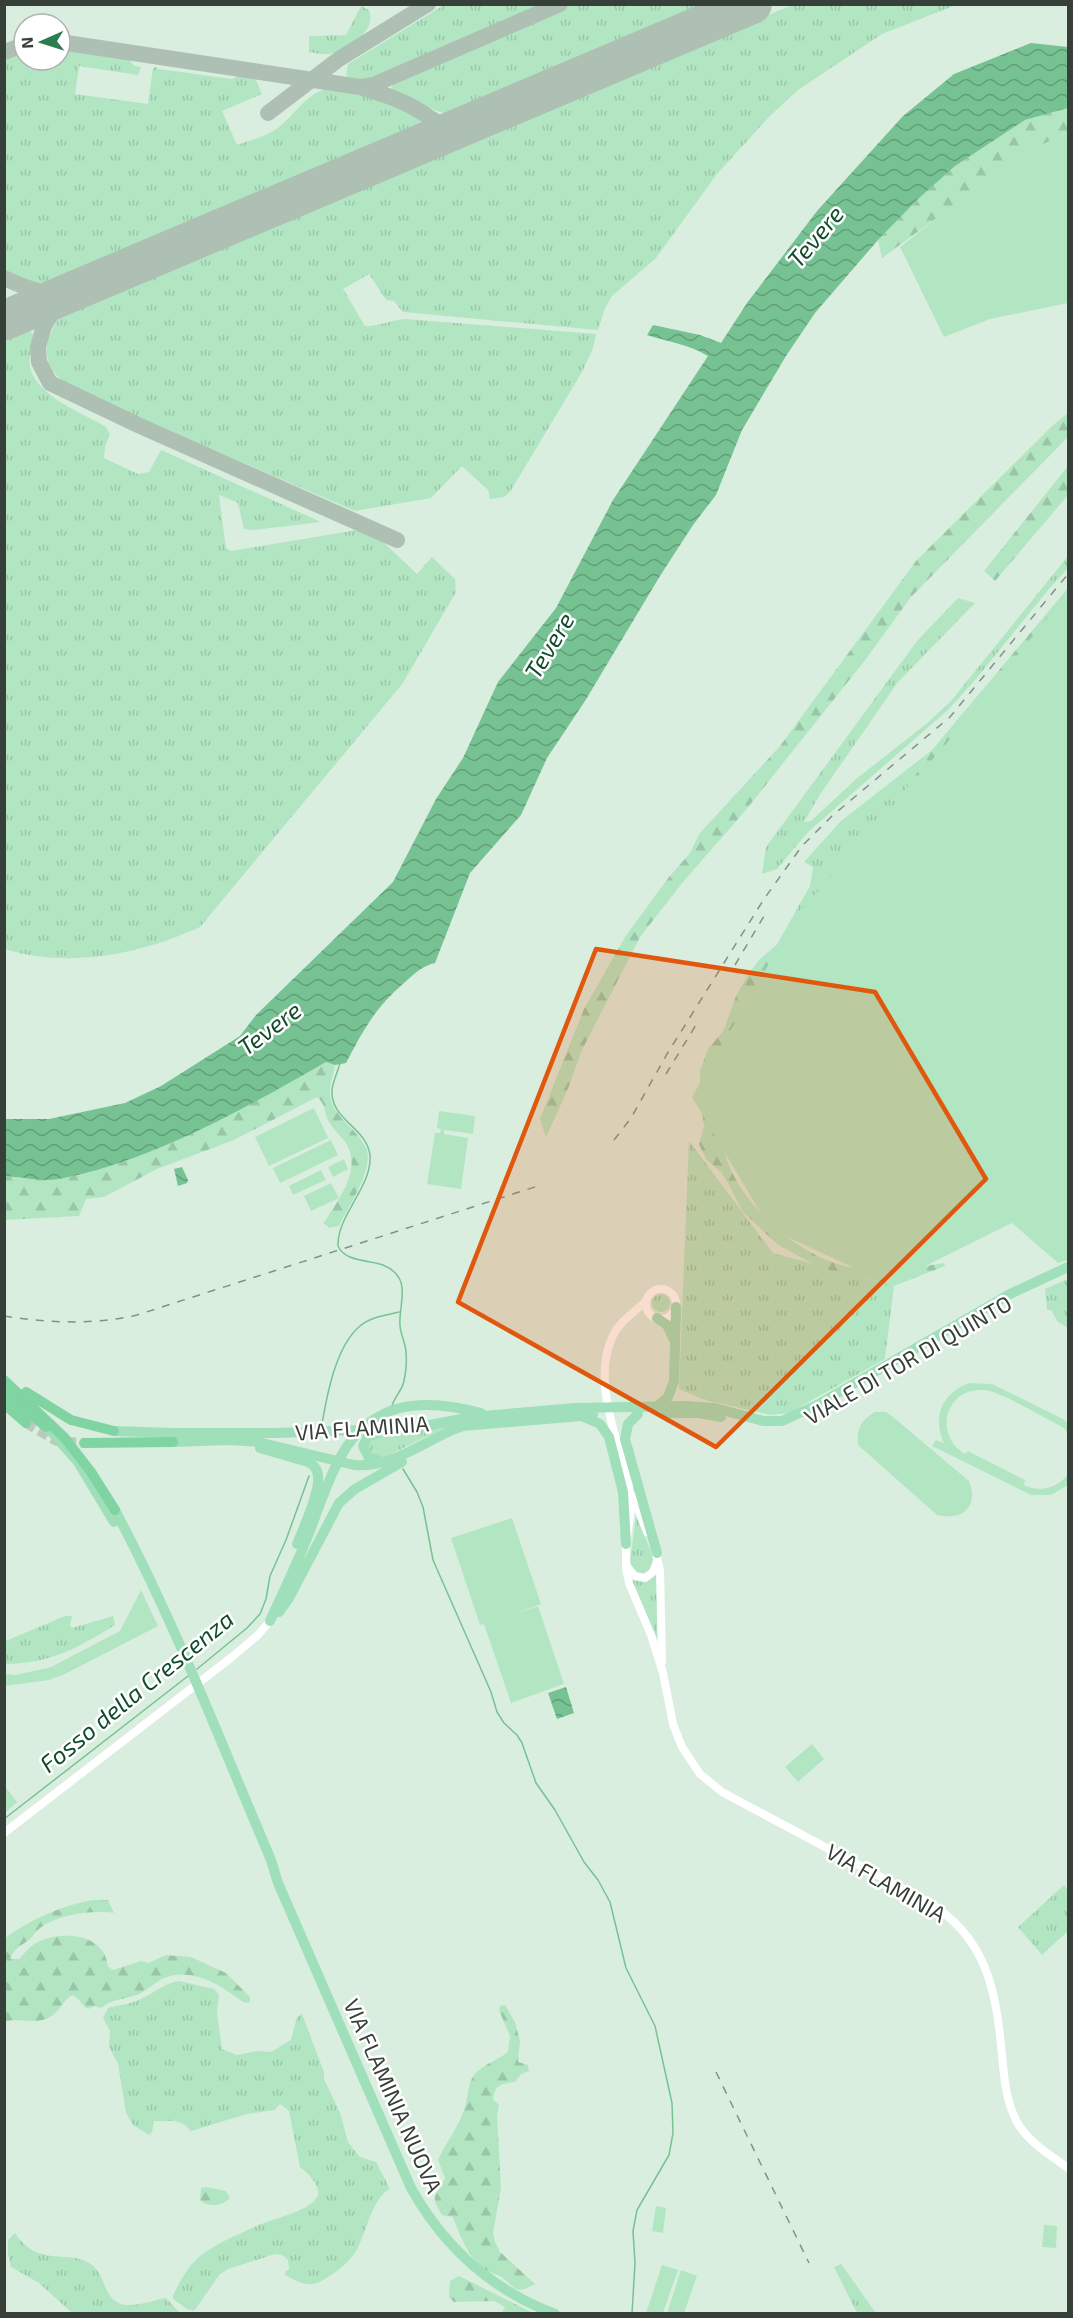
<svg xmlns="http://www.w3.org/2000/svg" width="1073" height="2318" viewBox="0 0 1073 2318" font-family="'Exo 2',sans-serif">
	<defs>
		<pattern id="grass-tufts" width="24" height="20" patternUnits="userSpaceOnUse" patternTransform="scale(1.5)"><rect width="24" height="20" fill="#b2e6c3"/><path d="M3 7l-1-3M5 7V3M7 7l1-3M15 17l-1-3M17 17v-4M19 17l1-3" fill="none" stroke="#9ac6a8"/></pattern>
		<pattern id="forest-firs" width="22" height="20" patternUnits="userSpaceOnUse" patternTransform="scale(1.5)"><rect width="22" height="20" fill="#b2e6c3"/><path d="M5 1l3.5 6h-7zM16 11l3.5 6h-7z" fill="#9ac6a8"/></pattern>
		<pattern id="water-waves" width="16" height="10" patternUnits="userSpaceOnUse" patternTransform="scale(1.5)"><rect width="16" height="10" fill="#77c293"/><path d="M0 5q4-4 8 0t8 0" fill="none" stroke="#629f79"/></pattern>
	</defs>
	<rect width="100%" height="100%" fill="#daeee0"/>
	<!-- grass -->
	<g fill="url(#grass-tufts)">
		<path d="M574,4l145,1 -267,112 -58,-24 -3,-5 4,-7z"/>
		<path d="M444,5h101l-183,77 -9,-2 -7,-5 2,-11z"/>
		<path d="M792,5h164l-74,29 -84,56 -29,27 -52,57 -61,84 -44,38 -7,12 -7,22 -195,-18 -9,-11 -8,-1 -17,-26 -26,15 22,37c12,1 26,-6 40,-7l191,15 -3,14 -11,24 -72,120 -6,5 -14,2 -2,-9 -26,-24 -31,32 -76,13 -281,-121c-34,-23 -34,-44 -12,-77z"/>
		<path d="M361,6l8,4c8,20 -19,38 -36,43 -7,3 -16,0 -24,-1v-16l37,-1z"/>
		<path d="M60,49l67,9 8,8 6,1 -3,8 -59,-9 -4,28 73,10 5,-36 3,-1 3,2 73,10 11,-5 12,4 7,16 -40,17 15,34c13,-5 31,-9 42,-18 14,-11 25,-29 41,-36 26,-10 78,12 100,26l2,6 -3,9 -370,155 -11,-1 -33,-14v-213l19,-7v8h36z"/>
		<path d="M25,327l8,7c0,11 -5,23 -3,33 6,29 53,46 76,60l4,7 -5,13 -1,11 34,16 11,-2 12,-22 160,72 -67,8 -10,-1 -6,-26 -19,-8 7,54 5,2 126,-21 24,10 36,34 15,-17 23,22 1,13 -53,91 -203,244c-59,27 -132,42 -195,22l-1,-621 4,6z"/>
		<path d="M1068,556v12l-19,21 -73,90 -28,31 -140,122 -31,37 -15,5 4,-27 151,-206 41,-43 17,5 -77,79 -77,111 -17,29 7,-1 45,-42 70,-55 25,-23z"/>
		<path d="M932,750l-59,88 -81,94 -16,14 34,-60 3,-19 -9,-5 37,-41z"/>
		<path d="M689,1141l84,112 121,33 -9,73 -96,54 -19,2 -68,-16 -23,-10z"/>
		<path d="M1068,1279v49l-10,-6 -7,-12h-4l-2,-21z"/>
		<circle cx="661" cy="1303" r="9"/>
		<path d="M452,1424l-65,32h-11l-6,-4 -2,-9 15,-10z"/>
		<path d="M636,1515l18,44 -5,12 -6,3 -7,-1 -6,-11z"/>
		<path d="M658,1569v72l-28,-64 8,2z"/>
		<path d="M65,1616h7l-2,9 2,3 41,-12 2,9c-37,23 -66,39 -110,39v-25l3,1z"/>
		<path d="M1064,1885l4,5v41l-26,24 -24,-28z"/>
		<path d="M179,1981l35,8 5,6 -2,18 5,36 15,6 20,-4 14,1 20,-12 6,-23 5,-3 22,58v7l16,34 8,29 12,15 16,5 14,27c-18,8 -24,46 -35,64 -7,9 -14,16 -24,22 -20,14 -25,11 -46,0v-3l4,-3 -1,-9 -6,-5 -7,-1 -47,15 -8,5 -26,37 -7,-2 -14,-10v-4c7,-13 14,-28 26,-38 18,-15 44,-25 65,-34 15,-6 45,-12 53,-26 6,-9 -10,-25 -17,-30l-11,-56 -9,-7 -5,6 -28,4 -56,17c-12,-14 -20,-9 -37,-10l-2,11 -3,3 -16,-10 -7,-12 -8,-49 -9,-17 1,-16 -7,-13 5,-10c9,-3 19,-3 28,-7 15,-5 27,-18 43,-20z"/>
		<path d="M15,2233c23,36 55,15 77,32 15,12 10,32 29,39 11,4 34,-4 45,-6l14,15h-108l-33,-30 -28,-16 -3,-13v-14z"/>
		<path d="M841,2264l35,49h-19l-23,-46z"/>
	</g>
	<!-- forest -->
	<g fill="url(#forest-firs)">
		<path d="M1068,108v24l-44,22 -142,104 -4,-18 39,-40 38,-34 70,-46z"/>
		<path d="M1068,413v24l-157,160 -45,62 -121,152 -62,71 -43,55 -58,113 -15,41 -21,46 -6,-18 44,-110 41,-72 44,-60 21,-24 9,-19 81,-88 136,-185 136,-135z"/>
		<path d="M1068,466v29l-73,86 -11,-10z"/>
		<path d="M1068,588v28l-347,520c3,12 5,25 11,36 19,41 73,88 119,95 32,5 62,1 93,-4l1,3 -51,20 -24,-7 -26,-3 -33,-13 -34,-19 -34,-32 -15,-29 -7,-11 -15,-13 -7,-15 5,-18 -4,-26v-29l8,-22 16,-19 12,-34 13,-23 11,-14 32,-27 81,-94 59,-88z"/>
		<path d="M326,1062l9,3c-1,9 -5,18 -5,27 -1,26 39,42 38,66 -2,24 -19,47 -29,68l-10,2 -5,-5c13,-22 35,-48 25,-74 -4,-10 -15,-18 -20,-27 -5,-9 -3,-18 -12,-25l-83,43 -77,29 -53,28 -18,2 -7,17 -74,4v-44c16,1 38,6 54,3 91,-17 187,-72 267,-117z"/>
		<path d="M93,1900h15l6,13c-22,-3 -55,1 -74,15 -4,3 -7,8 -10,11 -9,7 -15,8 -20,20h9c5,-5 11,-13 17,-16 25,-13 69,-10 72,24l5,3 28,-9 7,2 18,-8 25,2 35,16 24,24v4l-2,2 -5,-1c-22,-16 -48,-34 -76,-25 -10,3 -18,12 -28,17 -14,6 -26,4 -38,14l-6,-2 -7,3c-6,-3 -8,-10 -15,-14 -11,5 -13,18 -25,23 -14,7 -29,-1 -43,4v-84c26,-19 55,-32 88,-38z"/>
		<path d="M505,2005l10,17 5,19 -2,21 10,3 1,6 -8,3 -6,8c-13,2 -20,2 -22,17l6,6 -2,10 4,73 -8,45 2,9 5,10 35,32c-21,11 -18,5 -32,-6 -6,-4 -13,-5 -18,-9 -18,-14 -25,-32 -32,-52l-11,-2c-13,-21 -6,-17 3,-37l-7,-18c8,-18 21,-33 27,-53 4,-12 2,-26 12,-35 8,-8 22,-13 31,-20l2,-16 -11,-26 1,-4z"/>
		<path d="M206,2187l20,4 4,7c-8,8 -22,10 -30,2l1,-12z"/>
		<path d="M459,2276l74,37h-31l3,-6 -11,-6 -40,1 -5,-5 1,-16z"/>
	</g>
	<!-- green -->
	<g fill="#b2e6c3">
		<path d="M1068,132v171l-78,16 -46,18 -44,-90 75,-59 49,-34z"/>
		<path d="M1068,592v668l-10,3 -46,-40 -123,61 -119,-55 -78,-132 106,-184 54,-59 103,-121z"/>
		<path d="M314,1108l14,30 -59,28 -14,-29z"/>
		<path d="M439,1111l36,5 -2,18 -29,-4v4l24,4 -7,51 -34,-5 8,-51h5l1,-4 -4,-1z"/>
		<path d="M331,1140l7,15 -58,28 -7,-15z"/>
		<path d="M344,1159l4,10 -15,8 -5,-10z"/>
		<path d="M321,1170l5,10 -33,15 -4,-9z"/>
		<path d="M331,1183l8,15 -28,13 -7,-15z"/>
		<path d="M969,1383l23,1 71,35 5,5v11l-4,-7 -9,-5c-16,-8 -57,-33 -72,-33 -38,-2 -50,45 -18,64l3,-3 57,29 -1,5c16,8 34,3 44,-11v11l-17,10h-20l-99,-49 4,-6 8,3c-12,-26 -2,-50 25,-60z"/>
		<path d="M875,1412h11l7,5 76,64c10,26 -6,40 -32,34l-79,-70c-2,-16 3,-25 17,-33z"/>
		<path d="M512,1518l29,86 -35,13 32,-11 26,78 -53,19 -27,-79 -4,1 -29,-87z"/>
		<path d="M141,1590l17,36 -93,48 -16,6 -44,6v-12l11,1 35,-8 69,-36z"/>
		<path d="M812,1744l12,15 -26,23 -13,-15z"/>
		<path d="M4,1785l13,17 -12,11h-1z"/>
		<path d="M656,2206l10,2 -3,25 -11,-2z"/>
		<path d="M1044,2225l13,1 -1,22 -14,-1z"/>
		<path d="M662,2265l16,5 -15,43h-17z"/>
		<path d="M681,2270l16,6 -13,37h-17z"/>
	</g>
	<!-- water -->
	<g fill="url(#water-waves)">
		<path d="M1031,43l37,4v61l-43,12 -70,46 -38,34 -39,40 -63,73 -29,43 -44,74 -26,65 -23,30 -33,51 -75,125 -38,57 -26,57 -51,58 -35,90c-13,3 -21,11 -31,20 -29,25 -40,46 -58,80l-11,2 -9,-3c-80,46 -176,100 -267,117 -16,3 -38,-2 -54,-3v-57h44l76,-16 36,-17 79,-50 16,-21 137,-133 43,-83 27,-41 35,-76 58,-74 57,-108 95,-144c-19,-12 -40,-14 -61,-21l6,-10 47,10 21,8 26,-40 70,-92 86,-95 51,-42z"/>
		<path d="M182,1167l6,13 -1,3 -9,3 -4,-17z"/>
		<path d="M566,1687l8,26 -17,6 -9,-26z"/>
	</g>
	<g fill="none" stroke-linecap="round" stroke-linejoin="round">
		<!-- stream -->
		<g stroke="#77c293" stroke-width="1.5">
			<path d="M340,1063c-2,8 -7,18 -8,27 -2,30 36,38 38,66 2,31 -33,59 -32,90 7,16 32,14 45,19 31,13 15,39 17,61 1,10 6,18 6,27 1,10 0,19 -2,28 -2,10 -10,16 -12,25"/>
			<path d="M322,1424c5,-30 14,-78 38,-98 10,-9 27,-11 39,-14"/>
			<path d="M403,1469l14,23 6,15 10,53 58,132 6,20 7,11 13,12 5,8 14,40 19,27 29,52 14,18 12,22 16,66 29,58 17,77 1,30 -4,22 -32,55 -4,21 2,32 -3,51"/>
			<path d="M197,1669l50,-41 13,-14 6,-15 4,-23 16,-36 23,-64"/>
			<path d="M4,1819l184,-143"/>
		</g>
		<!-- taxiway -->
		<g stroke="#aec0b4" stroke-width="16">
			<path d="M60,42l300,45c27,8 51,16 73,33l1,13 -7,10"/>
			<path d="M4,52l20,-7"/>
			<path d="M361,87l12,-2 187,-81"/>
			<path d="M268,113l71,-54 89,-55"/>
			<path d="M433,120l12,7h18"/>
			<path d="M4,278c22,10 41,18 65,15"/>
			<path d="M69,293l-14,15 -11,18 -6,21 1,15 11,21 88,42 259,115"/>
		</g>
		<!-- runway -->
		<path stroke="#aec0b4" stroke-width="40" d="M5,320l747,-316"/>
		<!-- trunk-tunnel -->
		<path stroke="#b9cbbf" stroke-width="10" stroke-dasharray="10 5" stroke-linecap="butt" d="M26,1423l31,18 27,2"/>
		<!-- tertiary -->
		<g stroke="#fff" stroke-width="8">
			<circle cx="661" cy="1304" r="15"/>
			<path d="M628,1481l3,27 -5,36v25l3,14 22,52 12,38 10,51 9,23 18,27 22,18 204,109c61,35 70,90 76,154 2,22 4,47 15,67 11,20 33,33 51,46"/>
			<path d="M629,1484c-12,-46 -40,-109 -13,-154 7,-11 21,-20 30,-29"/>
			<path d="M633,1496l14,36"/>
			<path d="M655,1549l5,22 2,90"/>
			<path d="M627,1567l8,9 10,2 8,-6 4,-11"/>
			<path d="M4,1833l228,-176 26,-22 12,-14"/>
		</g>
		<!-- primary -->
		<g stroke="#9fdfb9" stroke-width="10">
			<path d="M657,1318l10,7 6,13"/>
			<path d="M658,1406l10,-9 6,-16 2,-74"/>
			<path d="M665,1413h34l22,4"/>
			<path d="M638,1414l-10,10 -3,15 32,114"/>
			<path d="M584,1417l16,7 9,13 14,55 3,52"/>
			<path d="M48,1428l30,34 36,60"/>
			<path d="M114,1431l58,2h104l83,-3 71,-5 42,-8 103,-9 112,-2 28,2 48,13h19l35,-16 193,-111 58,-27"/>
			<path d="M380,1432l-12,5 -5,9 6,12 12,3"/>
			<path d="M173,1442l57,-2 28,2 96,23c36,3 67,-21 98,-35l11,-4 130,-11"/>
			<path d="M260,1448l48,14c6,3 10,8 10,15 2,13 -15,53 -21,67"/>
			<path d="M115,1510c60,113 106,233 156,350l7,23 133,305c33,59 81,102 144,126"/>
			<path d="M279,1612l10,-14 50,-95 16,-14 47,-27"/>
			<path d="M270,1621c14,-31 29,-61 41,-93 9,-24 17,-49 30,-72 32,-57 84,-58 140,-43"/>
		</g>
		<!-- trunk -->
		<g stroke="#7fd4a2" stroke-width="10">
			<path d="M4,1380l60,57 27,35 24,38"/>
			<path d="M4,1392l42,35"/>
			<path d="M26,1392l45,28 43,11"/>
			<path d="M4,1404l22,19"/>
			<path d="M84,1443l89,-1"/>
		</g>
		<!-- rail -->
		<g stroke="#839187" stroke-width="1.5" stroke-dasharray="8 8" stroke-linecap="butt">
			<path d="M735,965l32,-54"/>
			<path d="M666,1074l33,-54"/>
			<path d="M614,1140l17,-22 36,-64 97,-155 38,-53 30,-30 118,-99 118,-143"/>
			<path d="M4,1316c45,7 89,9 133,-1l404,-130"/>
			<path d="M716,2072l93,191"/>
		</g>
	</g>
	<!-- marked area -->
	<path fill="#df580e" fill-opacity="0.2" stroke="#df580e" stroke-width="4.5" stroke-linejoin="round" d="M596,949l279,43 111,187 -270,268 -258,-145z"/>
	<g text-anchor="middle" stroke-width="5" stroke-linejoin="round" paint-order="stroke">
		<!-- street labels -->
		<g font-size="22" fill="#373f39" stroke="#fff">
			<text transform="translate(908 1360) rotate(-30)" y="8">VIALE DI TOR DI QUINTO</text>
			<text transform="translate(362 1428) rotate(-4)" y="8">VIA FLAMINIA</text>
			<text transform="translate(886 1883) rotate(30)" y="8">VIA FLAMINIA</text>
			<text transform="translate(393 2096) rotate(66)" y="8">VIA FLAMINIA NUOVA</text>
		</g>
		<!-- water labels -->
		<g font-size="24" font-style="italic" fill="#114b2c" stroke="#fff">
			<text transform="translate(816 237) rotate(-50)" y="8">Tevere</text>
			<text transform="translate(550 646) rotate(-59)" y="8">Tevere</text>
			<text transform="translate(270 1029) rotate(-37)" y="8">Tevere</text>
			<text transform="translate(137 1692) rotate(-39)" y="8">Fosso della Crescenza</text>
		</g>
	</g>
	<!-- border -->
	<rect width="1073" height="2318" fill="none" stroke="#373f39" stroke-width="12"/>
	<!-- north arrow -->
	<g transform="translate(42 42) rotate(267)"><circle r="28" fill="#ffffff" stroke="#afb2b0" stroke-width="1.5"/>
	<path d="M0-4.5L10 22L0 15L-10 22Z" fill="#2a7d4f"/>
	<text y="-9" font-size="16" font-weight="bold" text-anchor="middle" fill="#373f39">N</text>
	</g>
</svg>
